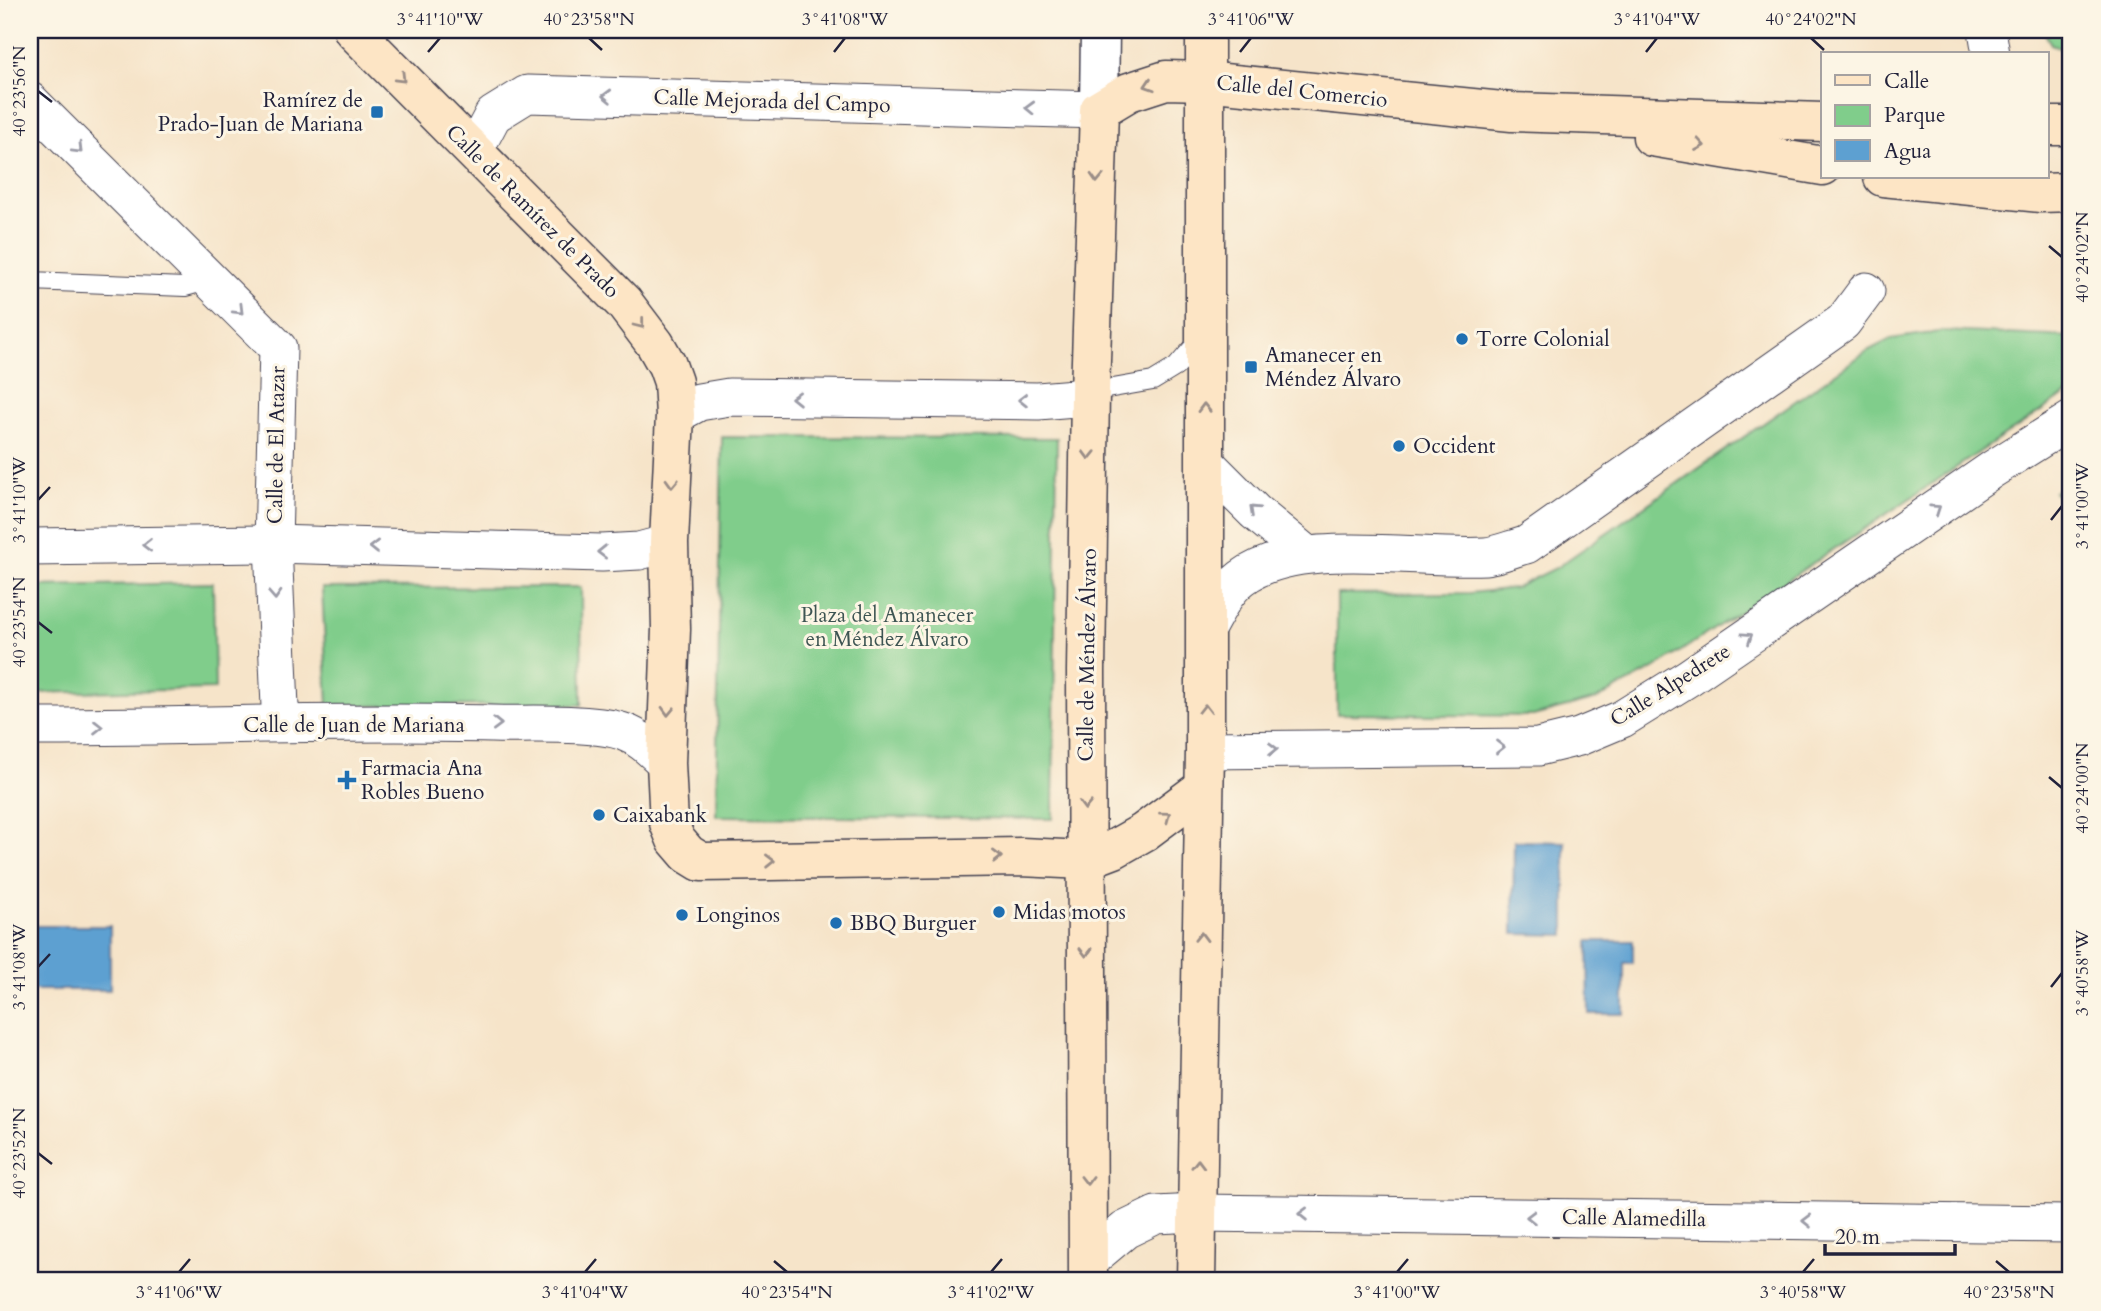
<svg xmlns="http://www.w3.org/2000/svg" width="2101" height="1311" viewBox="0 0 2101 1311" font-family="Cardo,serif">
	<rect width="100%" height="100%" fill="#fcf5e5"/>
	<filter id="ink" filterUnits="userSpaceOnUse"><feTurbulence type="fractalNoise" baseFrequency=".0143" numOctaves="2"/><feDisplacementMap in="SourceGraphic" scale="14" xChannelSelector="R" yChannelSelector="G"/><feConvolveMatrix kernelMatrix="1 2 1 2 8 2 1 2 1" color-interpolation-filters="sRGB"/></filter>
	<filter id="wash" filterUnits="userSpaceOnUse"><feTurbulence type="fractalNoise" baseFrequency=".00686" numOctaves="4" result="noise"/><feDisplacementMap in="SourceGraphic" scale="28" xChannelSelector="R" yChannelSelector="G"/><feGaussianBlur stdDeviation="1.57" result="paint"/><feColorMatrix in="noise" values="0 0 0 0 0 0 0 0 0 0 0 0 0 0 0 0 0 1.4 0 .05"/><feComposite in="paint" operator="in"/></filter>
	<g filter="url(#wash)">
		<rect width="100%" height="100%" fill="#f6e4c9"/>
		<!-- green -->
		<g fill="#80cd8b" stroke="#517863" stroke-width="2">
			<path d="M2043,30h28v23l-20,-9z"/>
			<path d="M1945,331l126,6v54l-417,278 -57,30 -64,17 -196,-2v-120l133,-1 45,-5 41,-20 311,-217 24,-12z"/>
			<path d="M722,437l335,1 -4,381 -337,-3z"/>
			<path d="M2071,480v36l-17,-24z"/>
			<path d="M213,583l2,106 -185,4v-107z"/>
			<path d="M581,587l1,118 -254,1 -6,-118z"/>
		</g>
		<!-- water -->
		<g fill="#5da0d1" stroke="#406186" stroke-width="2">
			<path d="M1514,841l51,1v93l-52,-1z"/>
			<rect x="30" y="926" width="80" height="64"/>
			<path d="M1588,941h45v22h-9v51h-35z"/>
		</g>
	</g>
	<g filter="url(#ink)">
		<g fill="none" stroke-linecap="round" stroke-linejoin="round">
			<defs>
				<g id="service">
					<path d="M30,281l155,6 25,-7"/>
					<path d="M1090,392l63,-11 23,-14 25,-29"/>
				</g>
				<g id="minor">
					<path d="M1987,30l4,24"/>
					<path d="M30,101l248,247 -5,196 7,163 5,16"/>
					<path d="M474,151l19,-36 34,-21 572,16"/>
					<path d="M675,415l24,-13 30,-5 309,4 37,-3 15,-6"/>
					<path d="M1205,462l50,50 51,42"/>
					<path d="M30,547l243,-3 329,9 37,-2 30,-8"/>
					<path d="M1205,631c11,-19 20,-40 37,-53 55,-42 174,-18 243,-22 13,-1 28,-8 41,-11l317,-223 23,-31"/>
					<path d="M30,727c154,0 308,-7 462,-3 33,1 103,-3 132,8 17,6 29,19 42,31"/>
					<path d="M1205,750l333,-3 41,-10 43,-18 66,-41 305,-209 78,-49"/>
					<path d="M1088,1261l37,-31 31,-15 41,-2 874,11"/>
				</g>
				<path id="tertiary" d="M1099,110l1,-80"/>
				<g id="secondary">
					<path d="M353,30l271,273 31,41 12,21 6,17 2,33 -6,128 2,86 -5,134 3,60 7,17 12,14 13,8 320,-5 64,3 29,-11 30,-17 59,-44"/>
					<path d="M2047,126h24"/>
					<path d="M1652,137l171,29"/>
					<path d="M1883,177l158,16 30,-1"/>
					<path d="M1088,1281l-2,-610 4,-279 9,-282 30,-18 37,-12 38,1 308,31 311,10"/>
					<path d="M1196,1281l9,-531v-720"/>
				</g>
			</defs>
			<!-- service casing -->
			<use href="#service" stroke="#423f50" stroke-width="20"/>
			<!-- minor casing -->
			<use href="#minor" stroke="#423f50" stroke-width="39"/>
			<!-- tertiary casing -->
			<use href="#tertiary" stroke="#423f50" stroke-width="41"/>
			<!-- secondary casing -->
			<use href="#secondary" stroke="#423f50" stroke-width="41"/>
			<!-- service -->
			<use href="#service" stroke="#fff" stroke-width="18"/>
			<!-- minor -->
			<use href="#minor" stroke="#fff" stroke-width="37"/>
			<!-- tertiary -->
			<use href="#tertiary" stroke="#fff" stroke-width="38"/>
			<!-- secondary -->
			<use href="#secondary" stroke="#fde5c5" stroke-width="38"/>
		</g>
		<!-- one-way arrows -->
		<defs><path id="oneway-chevron" d="M-2-3.5L2.5 0L-2 3.5" fill="none" stroke-width="1.6" stroke-linecap="round" stroke-linejoin="round" transform="scale(1.75)"/></defs>
		<g stroke="#9a8d87">
			<use href="#oneway-chevron" transform="translate(401 78) rotate(45)"/>
			<use href="#oneway-chevron" transform="translate(1149 85) rotate(162)"/>
			<use href="#oneway-chevron" transform="translate(1700 145) rotate(10)"/>
			<use href="#oneway-chevron" transform="translate(1097 178) rotate(92)"/>
			<use href="#oneway-chevron" transform="translate(640 324) rotate(52)"/>
			<use href="#oneway-chevron" transform="translate(1204 408) rotate(-91)"/>
			<use href="#oneway-chevron" transform="translate(1089 455) rotate(91)"/>
			<use href="#oneway-chevron" transform="translate(672 483) rotate(92)"/>
			<use href="#oneway-chevron" transform="translate(1205 709) rotate(-90)"/>
			<use href="#oneway-chevron" transform="translate(668 711) rotate(92)"/>
			<use href="#oneway-chevron" transform="translate(1085 805) rotate(91)"/>
			<use href="#oneway-chevron" transform="translate(1166 816) rotate(-37)"/>
			<use href="#oneway-chevron" transform="translate(997 857) rotate(-1)"/>
			<use href="#oneway-chevron" transform="translate(770 861) rotate(-1)"/>
			<use href="#oneway-chevron" transform="translate(1201 937) rotate(-89)"/>
			<use href="#oneway-chevron" transform="translate(1086 952) rotate(90)"/>
			<use href="#oneway-chevron" transform="translate(1198 1164) rotate(-89)"/>
			<use href="#oneway-chevron" transform="translate(1087 1180) rotate(90)"/>
		</g>
		<g stroke="#9c9ca7">
			<use href="#oneway-chevron" transform="translate(607 96) rotate(-178)"/>
			<use href="#oneway-chevron" transform="translate(1030 108) rotate(-178)"/>
			<use href="#oneway-chevron" transform="translate(78 149) rotate(45)"/>
			<use href="#oneway-chevron" transform="translate(239 310) rotate(45)"/>
			<use href="#oneway-chevron" transform="translate(796 398) rotate(-179)"/>
			<use href="#oneway-chevron" transform="translate(1023 400) rotate(-179)"/>
			<use href="#oneway-chevron" transform="translate(1936 509) rotate(-34)"/>
			<use href="#oneway-chevron" transform="translate(1254 510) rotate(-137)"/>
			<use href="#oneway-chevron" transform="translate(147 545) rotate(179)"/>
			<use href="#oneway-chevron" transform="translate(374 547) rotate(-179)"/>
			<use href="#oneway-chevron" transform="translate(602 552) rotate(179)"/>
			<use href="#oneway-chevron" transform="translate(275 595) rotate(87)"/>
			<use href="#oneway-chevron" transform="translate(1748 637) rotate(-34)"/>
			<use href="#oneway-chevron" transform="translate(497 724) rotate(1)"/>
			<use href="#oneway-chevron" transform="translate(98 727)"/>
			<use href="#oneway-chevron" transform="translate(1500 747)"/>
			<use href="#oneway-chevron" transform="translate(1273 749) rotate(-1)"/>
			<use href="#oneway-chevron" transform="translate(1303 1214) rotate(-179)"/>
			<use href="#oneway-chevron" transform="translate(1531 1217) rotate(-179)"/>
			<use href="#oneway-chevron" transform="translate(1807 1221) rotate(-179)"/>
		</g>
	</g>
	<!-- ticks -->
	<path fill="none" stroke="#22223b" stroke-width="2.5" d="M589,38l13,12M1811,38l13,12M428,52l12,-14M834,52l11,-14M1240,52l11,-14M1646,52l11,-14M38,91l14,11M2049,246l13,11M38,500l12,-13M2051,520l11,-14M38,622l14,11M2049,777l13,11M38,967l12,-13M2051,987l11,-14M38,1153l14,11M774,1261l13,11M1996,1261l13,11M179,1272l11,-13M585,1272l11,-13M991,1272l11,-13M1397,1272l11,-13M1803,1272l11,-13"/>
	<!-- markers -->
	<g fill="#1f6fb2" stroke="#fcf5e5" stroke-width="2.5">
		<rect x="370" y="105" width="14" height="14" rx="3.5"/>
		<circle cx="1462" cy="339" r="7"/>
		<rect x="1244" y="360" width="14" height="14" rx="3.5"/>
		<circle cx="1399" cy="446" r="7"/>
		<path d="M343.5 769.5h7v7h7v7h-7v7h-7v-7h-7v-7h7z"/>
		<circle cx="599" cy="815" r="7"/>
		<circle cx="999" cy="912" r="7"/>
		<circle cx="682" cy="915" r="7"/>
		<circle cx="836" cy="923" r="7"/>
	</g>
	<g text-anchor="middle" stroke-width="6" stroke-linejoin="round" paint-order="stroke">
		<!-- street labels -->
		<g font-size="21" fill="#22223b" stroke="#fcf5e5">
			<text transform="translate(1302 91) rotate(6)" y="7">Calle del Comercio</text>
			<text transform="translate(772 101) rotate(2)" y="7">Calle Mejorada del Campo</text>
			<text transform="translate(533 211) rotate(45)" y="7">Calle de Ramírez de Prado</text>
			<text transform="translate(276 445) rotate(-89)" y="7">Calle de El Atazar</text>
			<text transform="translate(1087 655) rotate(-89)" y="7">Calle de Méndez Álvaro</text>
			<text transform="translate(1670 685) rotate(-32)" y="7">Calle Alpedrete</text>
			<text x="354" y="732">Calle de Juan de Mariana</text>
			<text transform="translate(1634 1218) rotate(1)" y="7">Calle Alamedilla</text>
		</g>
		<!-- poi labels -->
		<g font-size="21" fill="#22223b" stroke="#fcf5e5" text-anchor="start">
			<text x="363" y="107" text-anchor="end">Ramírez de<tspan x="363" dy="24">Prado-Juan de Mariana</tspan></text>
			<text x="1476" y="346">Torre Colonial</text>
			<text x="1265" y="362">Amanecer en<tspan x="1265" dy="24">Méndez Álvaro</tspan></text>
			<text x="1413" y="453">Occident</text>
			<text x="361" y="775">Farmacia Ana<tspan x="361" dy="24">Robles Bueno</tspan></text>
			<text x="613" y="822">Caixabank</text>
			<text x="1013" y="919">Midas motos</text>
			<text x="696" y="922">Longinos</text>
			<text x="850" y="930">BBQ Burguer</text>
		</g>
		<!-- park labels -->
		<g font-size="21" fill="#3e5553" stroke="#fcf5e5">
			<text x="887" y="622">Plaza del Amanecer<tspan x="887" dy="24">en Méndez Álvaro</tspan></text>
		</g>
	</g>
	<!-- margin -->
	<rect width="2101" height="1311" fill="none" stroke="#fcf5e5" stroke-width="77"/>
	<!-- legend -->
	<rect x="1821" y="52" width="228" height="126" fill="#fcf5e5" stroke="#a5a1a1" stroke-width="2"/>
	<rect x="1835" y="75" width="35" height="10" fill="#fde5c5" stroke="#a5a1a1" stroke-width="2"/>
	<text x="1884" y="88" font-size="21" fill="#22223b">Calle</text>
	<rect x="1835" y="105" width="35" height="21" fill="#80cd8b" stroke="#a5a1a1" stroke-width="2"/>
	<text x="1884" y="122" font-size="21" fill="#22223b">Parque</text>
	<rect x="1835" y="140" width="35" height="21" fill="#5da0d1" stroke="#a5a1a1" stroke-width="2"/>
	<text x="1884" y="158" font-size="21" fill="#22223b">Agua</text>
	<!-- scale -->
	<path d="M1825 1244v10h130v-10" fill="none" stroke="#22223b" stroke-width="3.5"/>
	<text x="1835" y="1244" font-size="21" fill="#22223b" stroke="#fcf5e5" stroke-width="5" paint-order="stroke">20 m</text>
	<rect x="38" y="38" width="2024" height="1234" fill="none" stroke="#22223b" stroke-width="2.5"/>
	<g font-size="18" text-anchor="middle" fill="#22223b">
		<text x="440" y="25">3°41'10"W</text>
		<text x="589" y="25">40°23'58"N</text>
		<text x="845" y="25">3°41'08"W</text>
		<text x="1251" y="25">3°41'06"W</text>
		<text x="1657" y="25">3°41'04"W</text>
		<text x="1811" y="25">40°24'02"N</text>
		<text transform="translate(19 91) rotate(-90)" y="6">40°23'56"N</text>
		<text transform="translate(2082 257) rotate(-90)" y="6">40°24'02"N</text>
		<text transform="translate(19 500) rotate(-90)" y="6">3°41'10"W</text>
		<text transform="translate(2082 506) rotate(-90)" y="6">3°41'00"W</text>
		<text transform="translate(19 622) rotate(-90)" y="6">40°23'54"N</text>
		<text transform="translate(2082 788) rotate(-90)" y="6">40°24'00"N</text>
		<text transform="translate(19 967) rotate(-90)" y="6">3°41'08"W</text>
		<text transform="translate(2082 973) rotate(-90)" y="6">3°40'58"W</text>
		<text transform="translate(19 1153) rotate(-90)" y="6">40°23'52"N</text>
		<text x="179" y="1298">3°41'06"W</text>
		<text x="585" y="1298">3°41'04"W</text>
		<text x="787" y="1298">40°23'54"N</text>
		<text x="991" y="1298">3°41'02"W</text>
		<text x="1397" y="1298">3°41'00"W</text>
		<text x="1803" y="1298">3°40'58"W</text>
		<text x="2009" y="1298">40°23'58"N</text>
	</g>
</svg>
